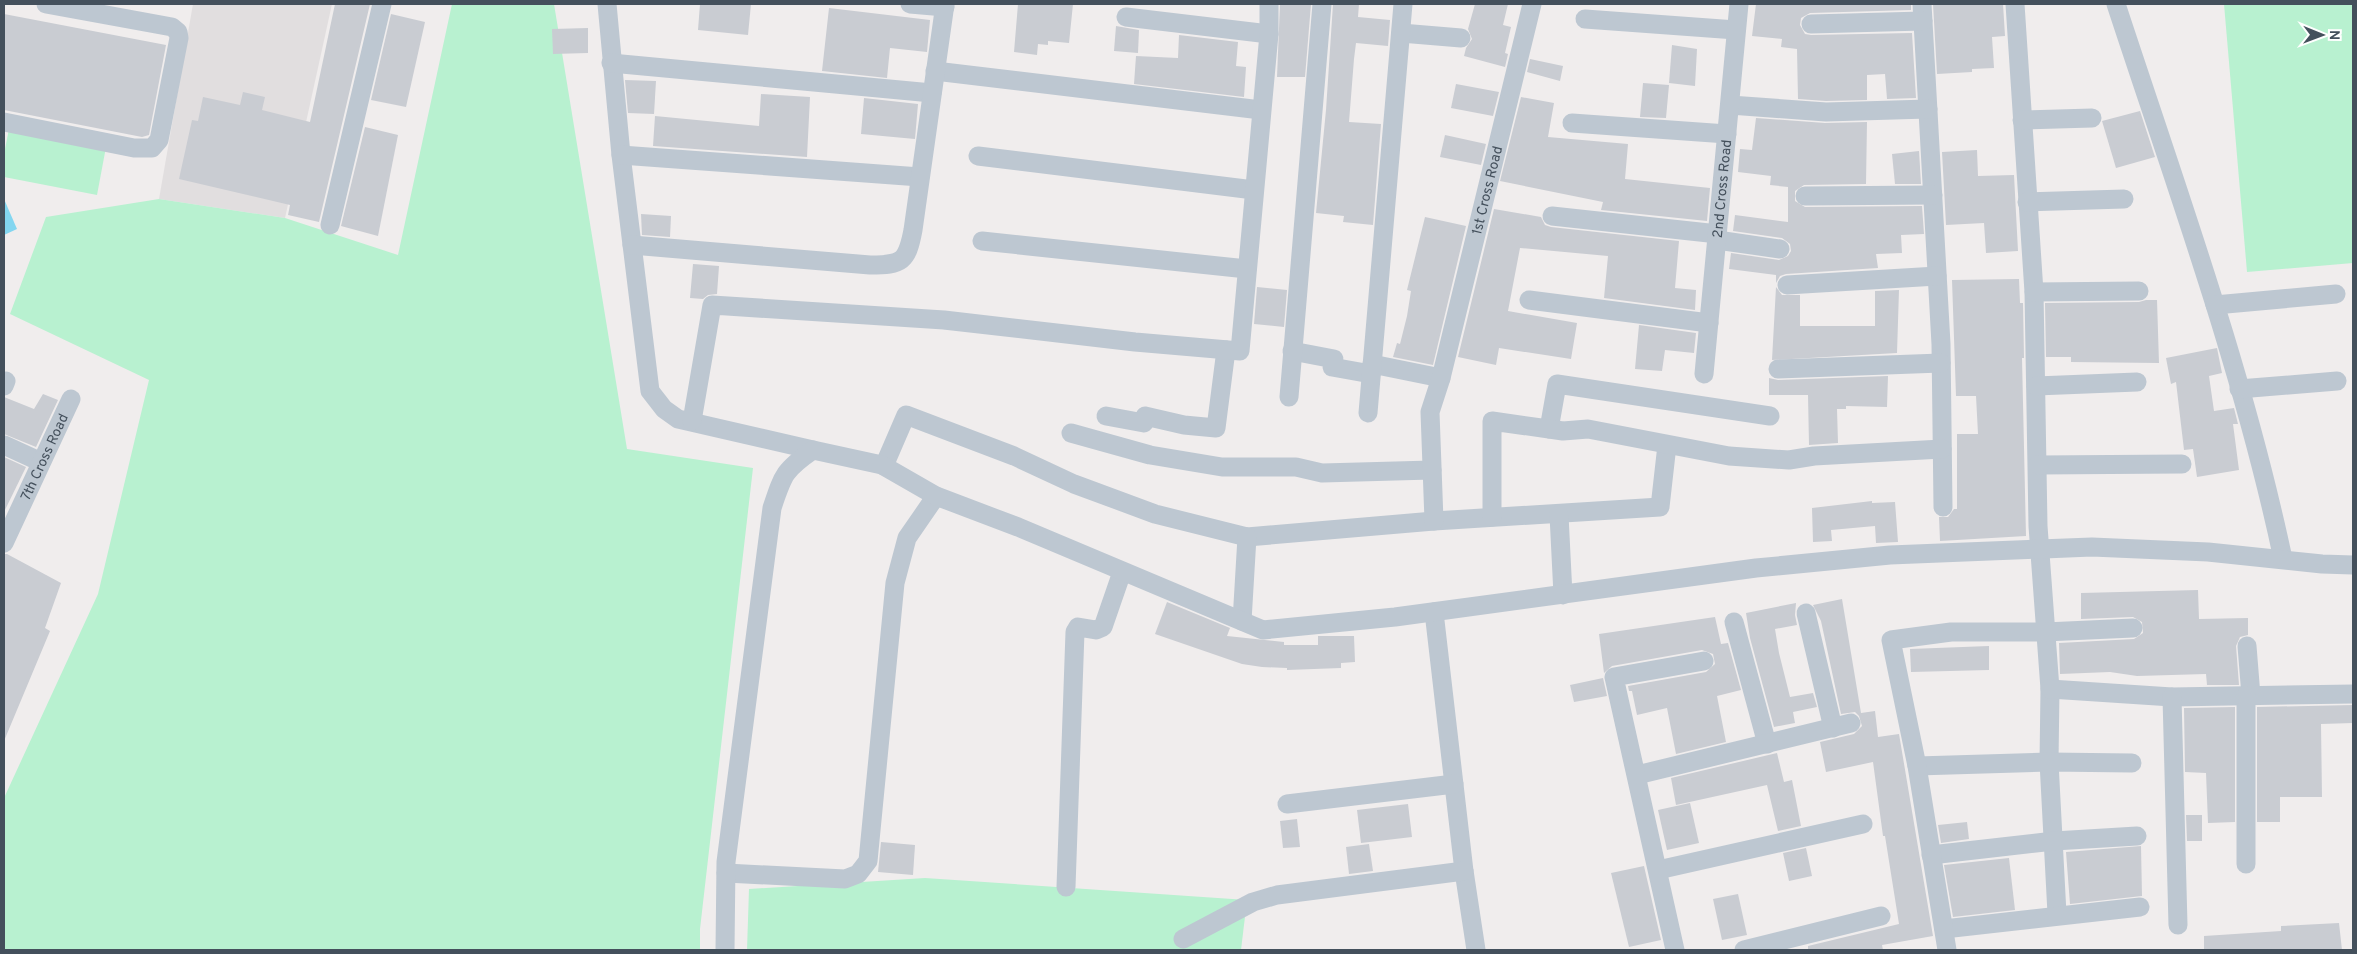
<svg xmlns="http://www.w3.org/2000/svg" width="2357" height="954" viewBox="0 0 2357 954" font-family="Overpass,sans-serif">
	<rect width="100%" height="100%" fill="#f0eded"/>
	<!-- education -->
	<path fill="#e1dedf" d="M193,4h139l-47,214 -126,-19z"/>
	<!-- green -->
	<g fill="#b8f1d0">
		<path d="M452,4h102l73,445 126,19 -53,461v21h-696v-152l94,-204 51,-214 -139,-66 36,-97 113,-18 126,19 113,37z"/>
		<path d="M2224,4h129v259l-106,9z"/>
		<path d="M9,129l97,18 -9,48 -93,-18v-23z"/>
		<path d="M925,878l322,22 -6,50h-494l2,-61z"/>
	</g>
	<!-- water -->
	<path fill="#83d6f0" d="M4,199l13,30 -13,6z"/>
	<!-- building -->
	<g fill="#c9ccd2">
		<path d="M335,4h35l-51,218 -31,-7 2,-10 -111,-26 13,-59 6,1 5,-24 37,8 3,-13 22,5 -3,13 48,12z"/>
		<path d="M700,4h51l-3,31 -50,-5z"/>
		<path d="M1018,4h55l-4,39 -21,-2v4l-10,-1 -1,11 -23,-3z"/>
		<path d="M1280,4h31l-6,73h-28z"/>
		<path d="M1333,4h26l-1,13 32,3 -2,26 -32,-3 -2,16 -5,63 32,2 -8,101 -30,-3 1,-6 -28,-3 10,-103z"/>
		<path d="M1475,4h33l-5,21 8,2 -6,26 3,1 -3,13 -41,-11 2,-8 6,-9 -4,-10z"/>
		<path d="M1756,4h155v6l-101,3 -9,5 -1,7 5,9 6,1 101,-2 4,65 -29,1 -2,-25 -18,1v25l-41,1 -28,-2 -1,-50 -16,-2 1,-8 -30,-3z"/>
		<path d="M1933,4h70l2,32 -13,1 2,31 -22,1v3l-35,2z"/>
		<path d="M829,8l101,12 -3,32 -37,-4 -3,30 -65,-7z"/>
		<path d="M4,14l162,31 -17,90 -7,2 -138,-27z"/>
		<path d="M391,14l34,8 -19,85 -35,-7z"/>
		<path d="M1116,26l23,4 -1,23 -24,-2z"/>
		<path d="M588,28v25l-35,1 -1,-25z"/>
		<path d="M1179,35l59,7 -2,24 10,1 -2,30 -110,-13 2,-28 42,2z"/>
		<path d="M1672,45l25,4 -2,37 -26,-3z"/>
		<path d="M1530,59l33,7 -3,15 -33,-9z"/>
		<path d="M625,80l31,1 -2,33 -26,-1z"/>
		<path d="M1643,83l26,2 -3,33 -26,-1z"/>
		<path d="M1456,84l43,8 -6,24 -42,-8z"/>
		<path d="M761,94l49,3 -3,60 -154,-11 2,-30 104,10z"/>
		<path d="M1521,97l33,6 -6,34 80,7 -3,35 85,9 -3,33 -106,-11 2,-8 -103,-21z"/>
		<path d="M864,98l54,6 -3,35 -54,-5z"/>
		<path d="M2140,111l15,46 -39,11 -14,-47z"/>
		<path d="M1756,118l69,5 42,-1 -1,62 -62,1 -9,6v10l10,6 117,-1 2,28 -23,1 1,18 -26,1 2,14 -92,6 -6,2 -4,7v-8l-47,-6 2,-16 48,7 9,-4 3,-5 -1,-7 -8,-6 -49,-7 2,-16 53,7v-35l-18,-2 1,-9 -33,-4 2,-23 12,1z"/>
		<path d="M365,127l33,8 -20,101 -37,-10z"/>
		<path d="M1445,135l41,9 -5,21 -41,-8z"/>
		<path d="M1977,150l1,26 36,-1 4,76 -32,2 -2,-30 -38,2 -4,-73z"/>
		<path d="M1919,151l2,33h-26l-3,-30z"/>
		<path d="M1494,209l47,8 4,8 6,2 128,14 -4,47 21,2 -1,20 -91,-12 4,-42 -88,-8 -12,63 69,12 -6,36 -72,-11 -3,17 -38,-8z"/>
		<path d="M641,214l30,2 -1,21 -28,-2z"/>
		<path d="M1425,217l41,9 -33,139 -40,-8 4,-14 3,1 7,-28 4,-25 -4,-1z"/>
		<path d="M693,264l26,2 -2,28 -9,1 -5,4 -13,-1z"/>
		<path d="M2019,279l1,24h3l1,55h-2l4,178 -86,5 -1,-24h9l6,-8h3v-75h21l-2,-38h-20l-4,-116z"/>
		<path d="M1257,287l30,3 -3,37 -30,-3z"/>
		<path d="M1776,287l6,8h18v31h75v-35l24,-1 -2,63 -125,7z"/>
		<path d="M2146,300h11l2,63 -88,-1v-5h-25l-1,-54 94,-1z"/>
		<path d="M1639,325l57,8 -2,20 -29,-3 -3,21 -27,-2z"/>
		<path d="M2217,348l5,25 -13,3 5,35 20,-3 4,16h-5l6,46 -42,7 -4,-28 -9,1 -8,-68 -5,2 -5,-26z"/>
		<path d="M1888,376l-1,31 -41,-1v3h-9l1,34 -29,2 -1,-50h-39v-17l9,2z"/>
		<path d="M43,394l15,6 -22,47 -32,-13v-37l30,12z"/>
		<path d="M4,457l22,10 -22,45z"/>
		<path d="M1872,501v2l23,-1 3,40 -22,1 -1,-17 -44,4 1,11 -19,1 -1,-34z"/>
		<path d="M4,554h3l54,29 -16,45 5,3 -46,110z"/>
		<path d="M2198,590l1,29 49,-1v17l-8,2 -4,9 3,39h-32l-1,-11 -69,2 -27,-4 -50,2 -1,-31 75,-4 9,-6 -1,-11 -9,-5 -52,2v-26z"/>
		<path d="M1842,599l19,114 14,-2 3,26 21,-3 34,202 -51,9 1,5h-75v-4l91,-22 -14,-88h-2l-10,-74 -47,10 -6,-30 34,-8 8,-8 -3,-10 -4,-4 -14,2 -20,-93 -8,-16z"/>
		<path d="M1167,602l63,26 -3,8 57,6v3h34v-9h36l1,26 -14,1v5l-54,2v-2l-25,-1 -20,-3 -87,-30z"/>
		<path d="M1796,603l-1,12 2,10 -22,4 4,24 11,44 23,-4 4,14 -24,5 2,11 -21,4 -24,-89 -4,-25z"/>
		<path d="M1715,617l6,27 7,-1 13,47 -24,6 9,46 -50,12 -9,-46 -30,7 -5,-24h-3l-1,-5 78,-14 9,-8 -2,-10 -11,-4 -90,16 -8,7 -5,-39z"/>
		<path d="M1989,646v24l-78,2 -1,-23z"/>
		<path d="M1603,678l4,18 -33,6 -4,-17z"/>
		<path d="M2353,705v18l-32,1 1,73h-42v25h-23v-115z"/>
		<path d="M2235,707v115l-27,1 -2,-50 -21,-1 -1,-64z"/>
		<path d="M1777,753l7,29 8,-2 9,46 -23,5 -11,-46 -91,20 -5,-27z"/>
		<path d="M1690,803l9,40 -32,7 -9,-40z"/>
		<path d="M1408,804l4,33 -51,6 -4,-33z"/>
		<path d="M2186,815h16v26h-15z"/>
		<path d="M1297,819l3,28 -17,1 -3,-27z"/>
		<path d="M1967,822l2,17 -28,4 -3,-18z"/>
		<path d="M881,842l34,3 -2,30 -35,-3z"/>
		<path d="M1369,844l4,27 -24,3 -3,-27z"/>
		<path d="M2141,846l1,50 -72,8 -4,-52z"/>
		<path d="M1806,848l6,28 -23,5 -6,-28z"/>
		<path d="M2009,858l6,52 -62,7 -9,-52z"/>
		<path d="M1644,866l17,74 -32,7 -18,-74z"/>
		<path d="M1738,894l9,41 -25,5 -9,-41z"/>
		<path d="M2339,923l3,27h-138v-14l77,-5v-5z"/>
	</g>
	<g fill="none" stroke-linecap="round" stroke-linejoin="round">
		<!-- minor -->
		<g stroke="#bdc7d1" stroke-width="19">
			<path d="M607,4l14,151 29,236 14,18 14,10 135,31"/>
			<path d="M910,4l35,3"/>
			<path d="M1922,4l19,340 2,163"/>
			<path d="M2015,4l19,288 4,234 12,163 -1,73 8,152"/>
			<path d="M2116,4c60,183 127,366 167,555"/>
			<path d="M1126,17l143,17"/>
			<path d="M1585,19l151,11"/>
			<path d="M1811,24l112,-3"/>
			<path d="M1401,33l60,5"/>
			<path d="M611,63l321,30"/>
			<path d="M935,71l326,39"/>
			<path d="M1730,105l96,7 102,-3"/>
			<path d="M2022,120l70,-2"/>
			<path d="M4,122l130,26h18l7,-8 20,-102 -1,-6 -6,-5 -126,-23"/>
			<path d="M1572,123l155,11"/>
			<path d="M621,155l299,22"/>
			<path d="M978,156l276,34"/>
			<path d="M1805,196l128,-1"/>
			<path d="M2027,202l97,-3"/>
			<path d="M1552,216l166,18"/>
			<path d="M330,225l52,-221"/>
			<path d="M1717,240l63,9"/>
			<path d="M982,241l265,28"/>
			<path d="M632,245l238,20c32,0 37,-3 43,-35l32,-226"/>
			<path d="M1787,285l150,-9"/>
			<path d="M2034,292l105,-1"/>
			<path d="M1529,300l180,23"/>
			<path d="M2215,305l121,-11"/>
			<path d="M1292,351l42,8 -2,8 39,7"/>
			<path d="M1372,364l69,14"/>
			<path d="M1778,369l163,-6"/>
			<path id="s1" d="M1704,374l35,-370"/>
			<path d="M4,386l2,-5"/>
			<path d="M2036,386l101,-4"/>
			<path d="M2239,389l98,-8"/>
			<path d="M1289,397l33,-393"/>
			<path d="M1368,413l35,-409"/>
			<path d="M1106,416l38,7 1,-7 39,9 32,3 10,-78"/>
			<path d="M692,421l20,-116 232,15 191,22 105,9 29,-317v-30"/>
			<path d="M1549,429l8,-45 213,32"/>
			<path d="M1071,433l79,22 72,12h74l26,6 110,-3"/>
			<path d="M4,445l37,17"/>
			<path d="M2038,465l144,-1"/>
			<path d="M884,466l22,-51 108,41 60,28 81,30 92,23 187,-16 226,-14 7,-62"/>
			<path d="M1559,515l4,80"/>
			<path d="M1492,517v-96l71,10 25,-2 141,27 60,4 25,-4 128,-7"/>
			<path id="s2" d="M1434,521l-4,-109 11,-34 91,-374"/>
			<path id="s3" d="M4,543l67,-144"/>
			<path d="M1434,612l30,259 12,79"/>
			<path d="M1806,613l27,115"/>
			<path d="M1242,621l5,-84"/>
			<path d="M1734,622l33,122"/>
			<path d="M2247,646l4,50"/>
			<path d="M2050,689l122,8 181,-3"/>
			<path d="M2246,696v168"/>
			<path d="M2172,697l6,228"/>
			<path d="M1917,766l132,-4 83,1"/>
			<path d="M1637,775l214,-52"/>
			<path d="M1287,804l167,-20"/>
			<path d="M1931,855l123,-14 83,-5"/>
			<path d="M1658,870l205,-46"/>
			<path d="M726,873l119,6 13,-5 10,-13 27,-278 12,-45 29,-42"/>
			<path d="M1066,887l9,-255 3,-5 18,3 7,-3 19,-55"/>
			<path d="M1944,929l196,-22"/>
			<path d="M1183,939l70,-37 24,-7 187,-24"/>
			<path d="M725,950l1,-88 46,-354c11,-33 12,-38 41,-58l69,15 54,31 82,31 245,103 132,-13 361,-49 134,-13 202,-8 116,5 114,12 31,1"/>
			<path d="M1675,950l-61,-273 90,-16"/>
			<path d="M1744,950l137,-34"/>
			<path d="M1947,950l-30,-184 -26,-126 60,-8h94l88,-4"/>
		</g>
	</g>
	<g text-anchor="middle" stroke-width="4" stroke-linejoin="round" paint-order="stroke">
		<!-- street labels -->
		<g font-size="14" fill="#44505c" stroke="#fff">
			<text dy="5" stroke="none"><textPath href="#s1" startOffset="186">2nd Cross Road</textPath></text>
			<text dy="5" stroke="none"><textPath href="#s2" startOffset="338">1st Cross Road</textPath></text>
			<text dy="5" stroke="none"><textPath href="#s3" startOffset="95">7th Cross Road</textPath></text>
		</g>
	</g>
	<!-- border -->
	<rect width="2357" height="954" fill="none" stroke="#44505c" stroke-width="10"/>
	<!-- north arrow -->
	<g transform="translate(2322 35) rotate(91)" stroke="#ffffff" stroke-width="4" paint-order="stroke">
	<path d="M0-4L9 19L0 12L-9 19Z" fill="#44505c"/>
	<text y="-8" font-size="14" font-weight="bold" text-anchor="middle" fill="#44505c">N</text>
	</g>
</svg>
